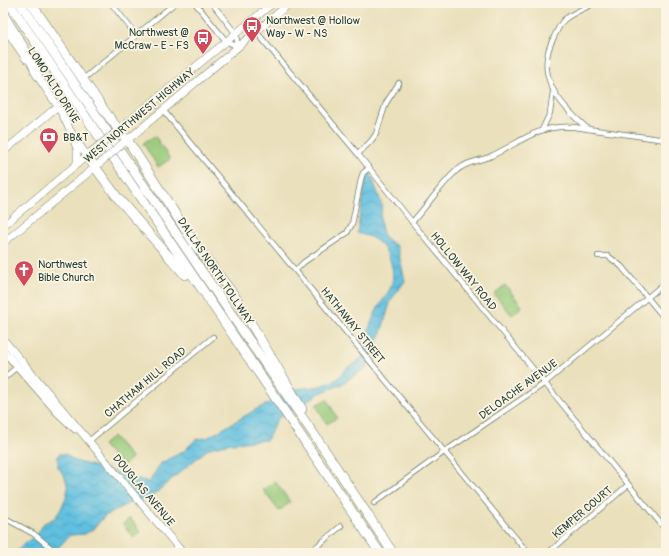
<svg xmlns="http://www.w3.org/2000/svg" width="669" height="556" viewBox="0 0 669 556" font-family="Pangolin,sans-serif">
	<defs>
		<pattern id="water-waves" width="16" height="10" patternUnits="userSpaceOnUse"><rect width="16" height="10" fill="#61c0e0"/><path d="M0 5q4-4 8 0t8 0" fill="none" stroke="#4f9db6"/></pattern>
	</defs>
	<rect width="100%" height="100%" fill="#fcf5e5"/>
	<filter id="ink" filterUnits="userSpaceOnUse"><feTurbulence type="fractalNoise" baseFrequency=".025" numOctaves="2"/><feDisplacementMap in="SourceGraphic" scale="8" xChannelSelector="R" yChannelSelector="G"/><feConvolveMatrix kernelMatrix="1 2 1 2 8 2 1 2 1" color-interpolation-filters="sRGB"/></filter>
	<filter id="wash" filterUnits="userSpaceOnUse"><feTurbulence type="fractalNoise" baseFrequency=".012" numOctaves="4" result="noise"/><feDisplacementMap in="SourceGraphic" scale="16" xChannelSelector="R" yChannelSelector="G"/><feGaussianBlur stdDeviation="0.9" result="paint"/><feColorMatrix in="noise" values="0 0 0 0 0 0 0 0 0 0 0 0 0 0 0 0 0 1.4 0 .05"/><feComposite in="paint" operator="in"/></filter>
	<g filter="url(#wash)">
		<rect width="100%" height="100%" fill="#eae0bc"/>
		<!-- pitch -->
		<g fill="#97c979" stroke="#5b8356">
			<path d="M155,136l15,23 -12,8 -15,-24z"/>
			<path d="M505,285l17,21 -10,9 -18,-21z"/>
			<path d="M327,399l10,19 -10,6 -11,-19z"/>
			<path d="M113,436l19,22 -10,9 -19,-22z"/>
			<path d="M275,481l15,21 -11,9 -16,-21z"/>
			<path d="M130,518l11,14 -7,6 -11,-14z"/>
		</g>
		<!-- water -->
		<path fill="url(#water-waves)" stroke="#407e8a" d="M368,166l14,39 -2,15 4,18 13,8 8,35 -14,19 -11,36 -14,32 -26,17 -20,8 -43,26 -10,21 -36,3 -22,5 -43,36 -15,13 -22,6 -24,13 -12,13 -8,5 -15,1 -17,18h-48l11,-2 3,-2 6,-6 12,-8 7,-12 11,-5 6,-9 5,-12 2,-9 -3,-11 -7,-10v-10l1,-3h6l10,7 74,21 12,-19 23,-12 12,-12 11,-1 48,-28 42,-21 24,-3 15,-6 10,-11 16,-11c3,-15 6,-29 12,-42 4,-10 11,-18 16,-27 7,-15 0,-38 -13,-48 -5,-4 -13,-6 -20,-8z"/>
	</g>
	<g filter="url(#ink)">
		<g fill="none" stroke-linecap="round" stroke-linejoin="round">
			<defs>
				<g id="street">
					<path d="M111,3l25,32"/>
					<path d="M195,3l31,38 12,6"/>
					<path d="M212,3l24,31 2,13"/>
					<path d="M249,23l109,131 54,68 254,308"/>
					<path d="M87,76l88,-73"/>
					<path d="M163,110l365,443"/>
					<path d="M588,129c-28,-24 -55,-53 -34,-92 3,-6 6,-14 11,-18 9,-7 20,-11 30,-16"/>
					<path d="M542,130l8,-17 3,-21"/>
					<path d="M661,139l5,-6"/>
					<path d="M358,154l13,-13 5,-7 10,-31 13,-20"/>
					<path d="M412,222c15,-16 28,-36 44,-51 10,-9 22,-10 33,-14 32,-14 47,-33 85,-30l92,13"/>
					<path d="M598,256h10l13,10 45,54"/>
					<path d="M296,270l8,-8 43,-29 5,-9 9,-45 2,-6 6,-5"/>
					<path d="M3,379l15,-13"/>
					<path d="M89,441l124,-104"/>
					<path d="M374,503l70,-51 101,-69 121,-101"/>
					<path d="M3,517l31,17 23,19"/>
					<path d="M309,553l32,-27"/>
					<path d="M548,553l80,-68"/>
				</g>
				<g id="secondary">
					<path d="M3,25l23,34"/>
					<path d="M34,71l25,37 13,26 15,22"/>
					<path d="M3,152l49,-41 7,-3"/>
					<path d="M3,339l180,214"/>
					<path d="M3,350l55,63 17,16"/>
				</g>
				<g id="primary">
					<path d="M115,133l158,-130"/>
					<path d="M72,134l5,15v15"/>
					<path d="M124,143l166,-140"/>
					<path d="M3,226l87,-73"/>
					<path d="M3,243l96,-79"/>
				</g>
				<g id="highway">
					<path d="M9,3l371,550"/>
					<path d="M20,3l187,276 119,173 67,101"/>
					<path d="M31,3l75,110 24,31 66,102 38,49 68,114"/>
					<path d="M3,14l24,39 11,22"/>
					<path d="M87,156l30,41 68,78"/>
				</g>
			</defs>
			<!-- street casing -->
			<use href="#street" stroke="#667664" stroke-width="6"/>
			<!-- secondary casing -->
			<use href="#secondary" stroke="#667664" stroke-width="8"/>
			<!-- primary casing -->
			<use href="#primary" stroke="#667664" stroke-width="8"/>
			<!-- highway casing -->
			<use href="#highway" stroke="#667664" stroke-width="10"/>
			<!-- street -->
			<use href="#street" stroke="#fff" stroke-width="4.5"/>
			<!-- secondary -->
			<use href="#secondary" stroke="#fff" stroke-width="7"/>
			<!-- primary -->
			<use href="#primary" stroke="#fff" stroke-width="7"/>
			<!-- highway -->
			<use href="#highway" stroke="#fff" stroke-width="9"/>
			<defs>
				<g id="primary-bridge">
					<path d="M91,152l24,-19"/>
					<path d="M99,164l23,-20"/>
				</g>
			</defs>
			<!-- primary-bridge casing -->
			<use href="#primary-bridge" stroke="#667664" stroke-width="8" stroke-linecap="butt"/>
			<!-- primary-bridge -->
			<use href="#primary-bridge" stroke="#fff" stroke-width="7"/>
		</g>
	</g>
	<!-- icons -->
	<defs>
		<symbol id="bus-pin" viewBox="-11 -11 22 30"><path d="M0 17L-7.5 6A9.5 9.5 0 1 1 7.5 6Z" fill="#d1495b" stroke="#fcf5e5"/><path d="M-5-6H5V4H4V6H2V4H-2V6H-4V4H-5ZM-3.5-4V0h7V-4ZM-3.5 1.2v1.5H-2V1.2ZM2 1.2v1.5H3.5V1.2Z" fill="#fff"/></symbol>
		<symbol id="bank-pin" viewBox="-11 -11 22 30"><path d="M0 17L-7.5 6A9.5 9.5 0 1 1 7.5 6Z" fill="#d1495b" stroke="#fcf5e5"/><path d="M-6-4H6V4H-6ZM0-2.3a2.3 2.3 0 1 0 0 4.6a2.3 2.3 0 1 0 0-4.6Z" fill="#fff"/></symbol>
		<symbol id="church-pin" viewBox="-11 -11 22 30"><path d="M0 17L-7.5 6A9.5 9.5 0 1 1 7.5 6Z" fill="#d1495b" stroke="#fcf5e5"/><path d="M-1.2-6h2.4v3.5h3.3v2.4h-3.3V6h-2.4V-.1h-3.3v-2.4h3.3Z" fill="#fff"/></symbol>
	</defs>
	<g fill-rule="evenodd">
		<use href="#bus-pin" x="241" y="15" width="22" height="30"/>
		<use href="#bus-pin" x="192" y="27" width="22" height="30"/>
		<use href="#bank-pin" x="38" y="126" width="22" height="30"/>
		<use href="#church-pin" x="13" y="259" width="22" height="30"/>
	</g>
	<g text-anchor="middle" stroke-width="3.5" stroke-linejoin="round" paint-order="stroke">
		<!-- poi labels -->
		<g font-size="11" fill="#1f3d34" stroke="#fcf5e5" text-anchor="start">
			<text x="266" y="24">Northwest @ Hollow<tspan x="266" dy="13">Way - W - NS</tspan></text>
			<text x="189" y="36" text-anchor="end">Northwest @<tspan x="189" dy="13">McCraw - E - FS</tspan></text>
			<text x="63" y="141">BB&amp;T</text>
			<text x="38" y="268">Northwest<tspan x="38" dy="13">Bible Church</tspan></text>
		</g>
		<!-- street labels -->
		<g font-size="11" fill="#1f3d34" stroke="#fcf5e5">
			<text transform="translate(54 85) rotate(58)" y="4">LOMO ALTO DRIVE</text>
			<text transform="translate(139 115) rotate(-40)" y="4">WEST NORTHWEST HIGHWAY</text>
			<text transform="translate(216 271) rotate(56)" y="4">DALLAS NORTH TOLLWAY</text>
			<text transform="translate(464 271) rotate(51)" y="4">HOLLOW WAY ROAD</text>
			<text transform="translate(353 325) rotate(51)" y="4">HATHAWAY STREET</text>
			<text transform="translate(145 382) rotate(-40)" y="4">CHATHAM HILL ROAD</text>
			<text transform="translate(518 389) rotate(-36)" y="4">DELOACHE AVENUE</text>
			<text transform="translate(144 490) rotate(50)" y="4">DOUGLAS AVENUE</text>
			<text transform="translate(582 512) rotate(-40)" y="4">KEMPER COURT</text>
		</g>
	</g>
	<!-- margin -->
	<rect width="669" height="556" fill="none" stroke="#fcf5e5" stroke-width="16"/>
</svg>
